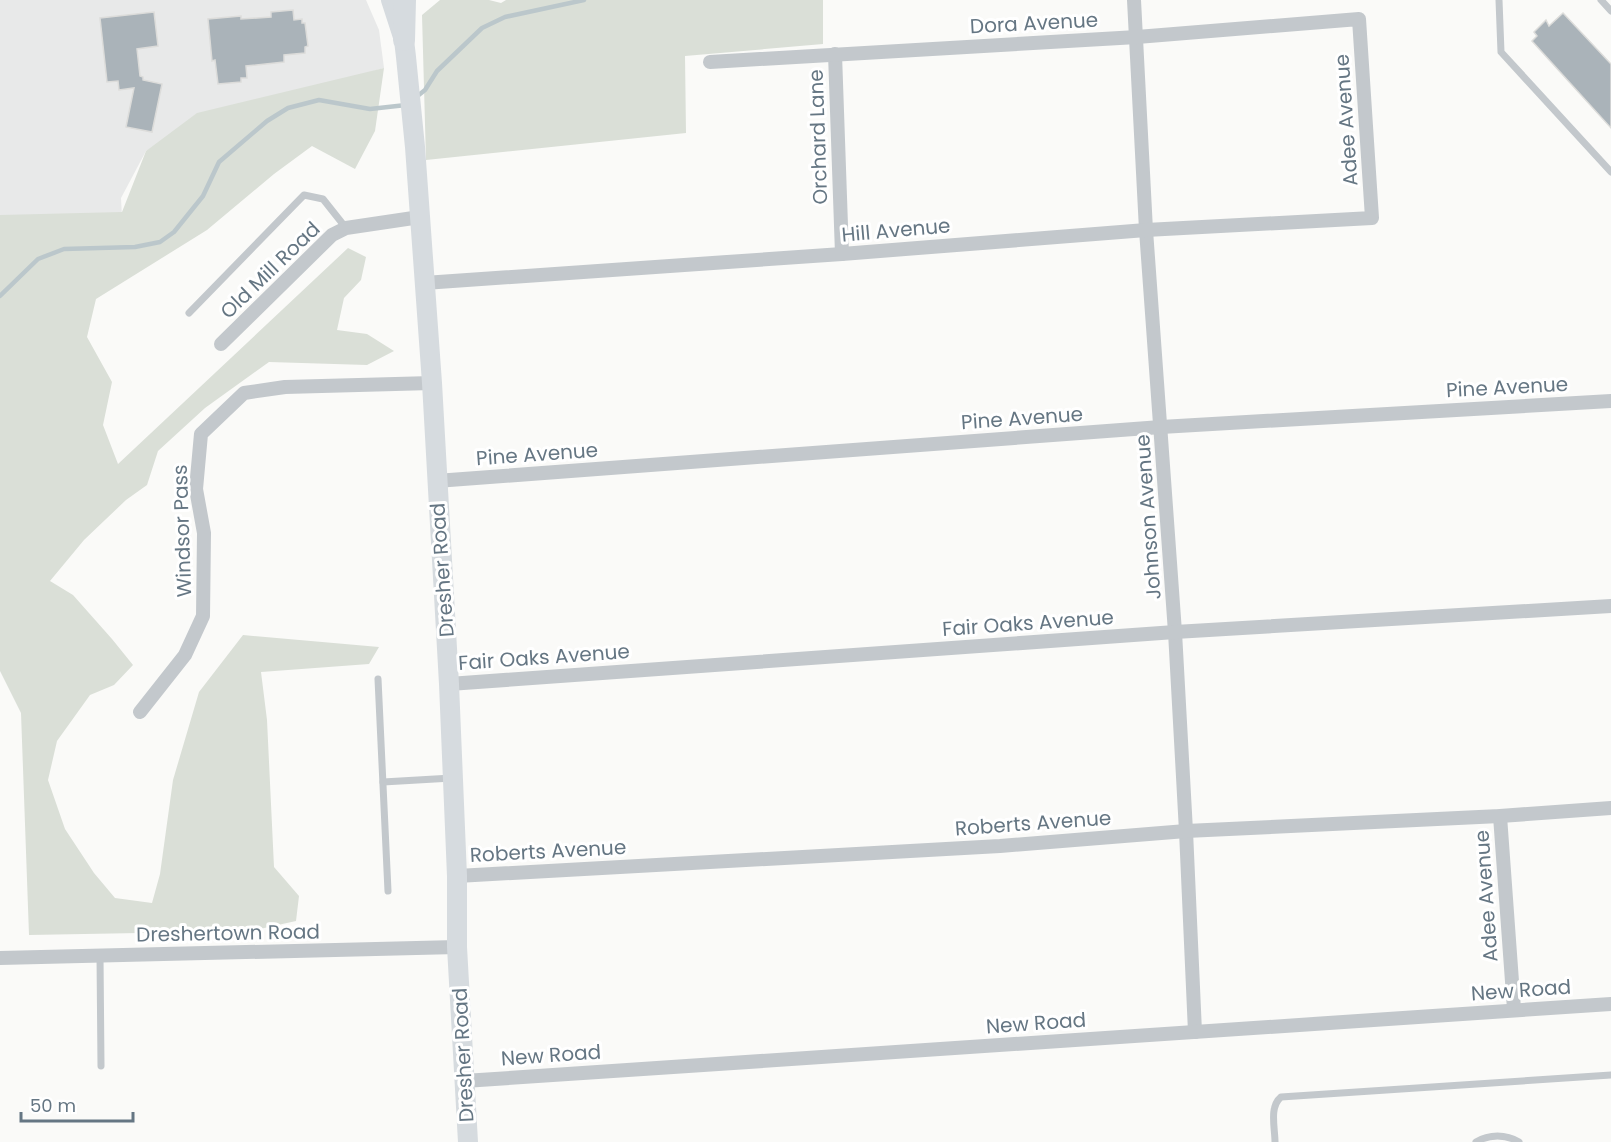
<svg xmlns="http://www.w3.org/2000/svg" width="1611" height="1142" viewBox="0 0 1611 1142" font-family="Poppins,sans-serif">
	<rect width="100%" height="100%" fill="#fafaf8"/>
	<!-- built -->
	<path fill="#e8e9e9" d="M0,0h366l13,30 5,38 -185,53 -53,30 -25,47 1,19 -122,2z"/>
	<!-- green -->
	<g fill="#dadfd7">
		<path d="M440,0h49l12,3 5,-3h317v44l-138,12 1,77 -260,27 -4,-145z"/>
		<path d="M384,68l-9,63 -20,38 -43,-23 -38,28 -67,56 -111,69 -9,38 25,45 -9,43 15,39 230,-216 18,9 -5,23 -17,18 -7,32 30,4 27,17 -27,14 -98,-3 -64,46 -47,43 -11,34 -21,15 -42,40 -34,41 23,14 39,44 21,26 -19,20 -24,10 -33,46 -9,39 17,49 29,44 21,25 37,5 8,-29 13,-94 26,-88 44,-57 136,12 -10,17 -108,8 6,48 7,147 25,29 -3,25 -46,10 -221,4 -8,-222 -21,-42v-456l122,-3 24,-61 51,-38z"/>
	</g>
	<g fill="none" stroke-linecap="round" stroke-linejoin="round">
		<!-- stream -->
		<g stroke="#bbc7cb" stroke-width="4.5">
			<path d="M415,98l10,-8 12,-19 45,-43 23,-11 79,-17"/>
			<path d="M0,296l38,-37 26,-10 71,-2 25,-5 14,-10 29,-36 16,-34 48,-41 21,-13 31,-8 51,9 36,-4"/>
		</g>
	</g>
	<!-- building -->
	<g fill="#aab3b9" stroke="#dcdcda" stroke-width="1.5">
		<path d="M293,10l1,10 8,-1v4h3l3,23 -3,1v6l-21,2v7l-38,4 1,12h-6v4l-23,2 -3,-24 -3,1 -4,-42 33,-3v3l30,-2v-5z"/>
		<path d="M154,12l4,34 -21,3 3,27 3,1v3l19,4 -10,48 -26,-5 8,-39 -15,2 -1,-9 -11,1 -7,-64z"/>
		<path d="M1563,13l48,51v64l-79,-87 5,-5 -3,-4 12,-12 3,6z"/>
	</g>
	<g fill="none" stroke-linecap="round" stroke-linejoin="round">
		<!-- lane -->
		<g stroke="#c3c8cc" stroke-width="7">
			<path d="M1499,0l2,52 110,120"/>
			<path d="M1601,0l10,11"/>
			<path d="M189,313l115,-118 19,4 23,29"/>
			<path d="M378,679l10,212"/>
			<path d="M383,782l69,-4"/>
			<path d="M100,956l1,110"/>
			<path d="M1275,1142c0,-14 -6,-35 6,-45l330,-22"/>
			<path d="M1476,1142c13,-8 30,-8 43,0"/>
		</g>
		<!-- street -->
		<g stroke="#c3c8cc" stroke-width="14">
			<path d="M1134,0l12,230 29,402 11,199 9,201"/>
			<path d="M835,54l7,200"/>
			<path d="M424,283l418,-29 304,-24 226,-12 -13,-199 -222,18 -427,25"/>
			<path d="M221,344l111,-109 14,-7 74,-11"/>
			<path d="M436,481l725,-54 450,-26"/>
			<path d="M449,684l726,-52 436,-26"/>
			<path d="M140,712l45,-57 18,-39 1,-83 -8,-44 5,-55 43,-41 41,-6 147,-4"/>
			<path d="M1500,816l14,193"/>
			<path d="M457,876l543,-30 186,-15 314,-15 111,-8"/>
			<path d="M0,958l457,-11"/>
			<path d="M464,1081l1147,-77"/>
		</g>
		<!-- secondary -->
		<path stroke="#d6dbdf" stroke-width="20" d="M391,0l13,40 2,17 9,90 17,236 17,301 8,192v71l11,195"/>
		<!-- primary -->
		<path stroke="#d6dbdf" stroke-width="22" d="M404,40l1,-40"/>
	</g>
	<g text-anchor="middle" stroke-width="6" stroke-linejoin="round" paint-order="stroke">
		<!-- street labels -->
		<g font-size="20" fill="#657683" stroke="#fff">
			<text transform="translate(1034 23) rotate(-3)" y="7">Dora Avenue</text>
			<text transform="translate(1346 120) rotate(-94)" y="7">Adee Avenue</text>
			<text transform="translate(818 137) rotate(-92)" y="7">Orchard Lane</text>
			<text transform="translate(896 230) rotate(-5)" y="7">Hill Avenue</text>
			<text transform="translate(270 270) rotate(-44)" y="7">Old Mill Road</text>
			<text transform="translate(1507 387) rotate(-3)" y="7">Pine Avenue</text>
			<text transform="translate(1022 418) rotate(-4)" y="7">Pine Avenue</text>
			<text transform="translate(537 454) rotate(-4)" y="7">Pine Avenue</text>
			<text transform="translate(1148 517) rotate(-94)" y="7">Johnson Avenue</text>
			<text transform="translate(182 531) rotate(-92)" y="7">Windsor Pass</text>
			<text transform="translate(442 570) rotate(-94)" y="7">Dresher Road</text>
			<text transform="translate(1028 623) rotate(-4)" y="7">Fair Oaks Avenue</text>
			<text transform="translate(544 657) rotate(-4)" y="7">Fair Oaks Avenue</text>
			<text transform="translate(1033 823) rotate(-4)" y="7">Roberts Avenue</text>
			<text transform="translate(548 851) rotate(-3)" y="7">Roberts Avenue</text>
			<text transform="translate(1486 896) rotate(-94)" y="7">Adee Avenue</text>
			<text transform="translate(228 933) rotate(-1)" y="7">Dreshertown Road</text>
			<text transform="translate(1521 990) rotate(-4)" y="7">New Road</text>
			<text transform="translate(1036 1023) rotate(-4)" y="7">New Road</text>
			<text transform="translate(463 1055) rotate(-93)" y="7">Dresher Road</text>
			<text transform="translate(551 1055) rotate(-4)" y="7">New Road</text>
		</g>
	</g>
	<!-- scale -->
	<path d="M21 1112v9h112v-9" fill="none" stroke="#657683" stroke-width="3"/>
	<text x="30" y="1112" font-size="18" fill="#657683" stroke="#ffffff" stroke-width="4.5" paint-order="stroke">50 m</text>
</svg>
